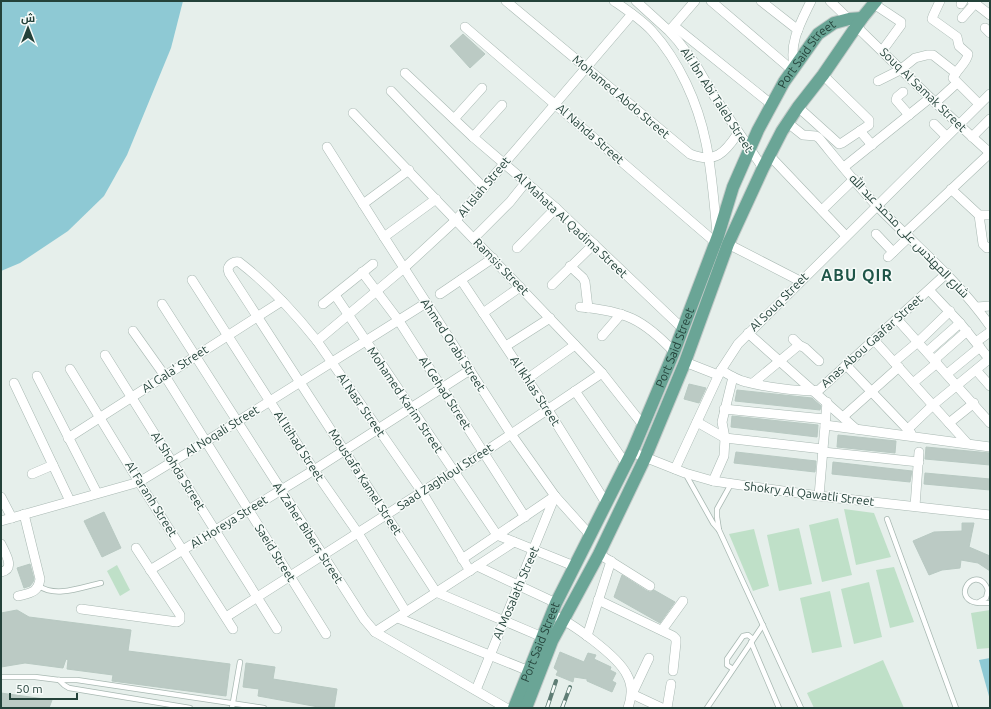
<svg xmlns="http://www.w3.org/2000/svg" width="991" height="709" viewBox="0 0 991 709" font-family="Ubuntu,Cairo,sans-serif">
	<rect width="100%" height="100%" fill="#e6efeb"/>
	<!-- green -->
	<g fill="#bfe0c8">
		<path d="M844,509l30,4 17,44 -35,8z"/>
		<path d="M838,518l14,57 -30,7 -13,-57z"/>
		<path d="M799,528l13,56 -33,7 -12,-56z"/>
		<path d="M754,529l15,57 -16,5 -24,-57z"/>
		<path d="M117,565l13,25 -10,6 -13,-25z"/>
		<path d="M894,567l20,55 -24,6 -14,-58z"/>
		<path d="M869,582l13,55 -28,7 -13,-55z"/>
		<path d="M830,591l12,56 -30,6 -12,-55z"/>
		<path d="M990,610v38l-13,1 -6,-36z"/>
		<path d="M883,660l21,48h-90l-7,-15z"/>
	</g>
	<!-- water -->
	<g fill="#8ec9d4">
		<path d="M1,1h182l-12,47 -44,107 -23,41 -36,35 -48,32 -19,8z"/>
		<path d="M990,658v42l-11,-40z"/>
	</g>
	<!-- building -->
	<g fill="#bbcac4" stroke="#b8c9c2">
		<path d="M463,34l22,20 -15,14 -20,-22z"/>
		<path d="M689,384l17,4 -7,15 -15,-4z"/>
		<path d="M737,390l75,8 9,8 -1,4 -85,-9z"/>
		<path d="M732,416l86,9 -1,12 -86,-10z"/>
		<path d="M838,435l58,6 -1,12 -58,-6z"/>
		<path d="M926,447l64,6v12l-65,-6z"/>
		<path d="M736,452l80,9 -1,11 -81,-9z"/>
		<path d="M833,462l79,9 -2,11 -78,-8z"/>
		<path d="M925,473l65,6v11l-66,-6z"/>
		<path d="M104,512l17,36 -19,9 -18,-36z"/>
		<path d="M962,523h12l-5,24 21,9v15l-12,-8 -17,-3 -1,8 -18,2 -13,5 -16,-34 21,-9 28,-1z"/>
		<path d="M30,564l4,15 -1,3 -3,4 -6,2 -7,-20z"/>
		<path d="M622,575l25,16 3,1 4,-2 21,12 -15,21 -46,-26z"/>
		<path d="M17,610l12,7 102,13 -3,21 102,13 -4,32 -114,-15 1,-6 -46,-6 1,-9 -2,-1 -3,9 -38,-5 -24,4v-54z"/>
		<path d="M560,652l24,10 4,-9 8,2 -2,4 17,8 -1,3 6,3 -4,8 4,2 -4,9 -25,-11v-2l-13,-2 -1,5 -17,-7 2,-4 -4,-3z"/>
		<path d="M246,663l29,4 -2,12 64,10 -3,19h-10l-66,-12 1,-7 -16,-2z"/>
		<path d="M1,693l51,7 -3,8h-48z"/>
	</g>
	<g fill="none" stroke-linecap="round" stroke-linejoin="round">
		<defs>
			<g id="service">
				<path d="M685,473l28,50 6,7 82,178"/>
				<path d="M887,519l69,189"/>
				<path d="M719,530l-2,-13v-8l14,-25"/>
				<path d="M39,586c17,12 43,1 62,-3"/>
				<path d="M990,594c-2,-3 -3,-8 -6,-11 -12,-12 -28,10 -13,18 5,3 13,2 19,2"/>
				<path d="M979,602l7,-4 2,-8"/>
				<path d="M751,642l28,66"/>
				<path d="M733,669l-6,-4v-6l16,-23 5,-1 5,4"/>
				<path d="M1,677h34l24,3h18l187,28"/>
				<path d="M59,680l5,5 5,3 121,20"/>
				<path d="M232,708l8,-46"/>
				<path d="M707,708l56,-83"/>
			</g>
			<g id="minor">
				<path d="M506,1l184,153c25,10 35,-1 48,-21"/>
				<path d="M614,1c13,9 28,19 38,30 27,30 46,72 54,112 6,29 8,60 11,90"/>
				<path d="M636,1l33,30 9,10 18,24 18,31 49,72"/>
				<path d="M711,1l81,69"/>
				<path d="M761,1l37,29"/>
				<path d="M830,1c53,51 105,103 160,152"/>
				<path d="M940,1l-7,15 -1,3 25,18 2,9 9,8c-1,9 -12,16 -15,24l26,26"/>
				<path d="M972,1l18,14"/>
				<path d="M874,4l27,18v3l-19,26"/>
				<path d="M961,4l2,-3"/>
				<path d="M962,18l15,-17"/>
				<path d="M674,26l97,78"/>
				<path d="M465,27l250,215"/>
				<path d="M985,28l5,5"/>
				<path d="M670,30l25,-29"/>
				<path d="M794,66c-5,-24 7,-44 17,-65"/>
				<path d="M405,73l68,64 83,71 127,121"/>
				<path d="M878,81l22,-11 15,-12 12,-3h6l23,18"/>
				<path d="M391,91l93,97"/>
				<path d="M903,92l-6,5 -1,3 13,15"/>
				<path d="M935,103l22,-20"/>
				<path d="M798,107l41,37 3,-1 27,-18v-5l-46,-45"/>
				<path d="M353,113l249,260 41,52"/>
				<path d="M454,119l28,-31"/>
				<path d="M788,123l15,12 13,1 3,2c19,23 38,47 58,68 38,39 81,74 113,120"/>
				<path d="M934,124l12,12"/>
				<path d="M860,131l12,14"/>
				<path d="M473,137l29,-32"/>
				<path d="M972,137l18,-18"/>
				<path d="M327,147l57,90 127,197 44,62 35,39"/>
				<path d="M769,155l77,81"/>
				<path d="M844,167l86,-69"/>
				<path d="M951,189l28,26h11"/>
				<path d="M363,204l46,-34"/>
				<path d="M822,210l32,-31"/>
				<path d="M979,215l4,29 4,4 3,-1"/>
				<path d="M905,233l85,-80"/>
				<path d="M876,234l17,18"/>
				<path d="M384,237l52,-38"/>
				<path d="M474,238l36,-36 16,-20"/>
				<path d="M728,244l72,37"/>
				<path d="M517,248l39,-40"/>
				<path d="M888,257l21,-20"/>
				<path d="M570,266l13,12 2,4 3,26"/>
				<path d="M362,272l37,49 126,196"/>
				<path d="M192,280l122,190 44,63 48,79"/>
				<path d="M461,280l87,130 58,93"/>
				<path d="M552,285l42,-41"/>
				<path d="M929,290l31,33 30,37"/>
				<path d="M440,294l53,-36"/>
				<path d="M335,295l162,240 77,31"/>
				<path d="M162,304l202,315 11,13 131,76"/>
				<path d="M323,304l50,-40"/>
				<path d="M580,307c45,4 63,12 94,45"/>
				<path d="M977,307l13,-1"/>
				<path d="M483,313l37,-26"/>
				<path d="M897,319l93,104"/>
				<path d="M133,331l32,45 161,258"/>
				<path d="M748,333l108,96"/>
				<path d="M602,336l19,-22"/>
				<path d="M793,339l6,6 6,3 14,13"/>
				<path d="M874,340l93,103"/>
				<path d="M317,341l87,-73 52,-48 176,-206"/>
				<path d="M976,342l14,-10"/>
				<path d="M506,346l44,-28"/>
				<path d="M927,352l33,-29"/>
				<path d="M105,355l172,274"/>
				<path d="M934,360l33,-29"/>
				<path d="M685,362l33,13"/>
				<path d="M894,362l24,-20 32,-31"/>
				<path d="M846,365l65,68"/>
				<path d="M70,369l69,113 94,147"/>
				<path d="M721,370c8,5 16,10 25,12 15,4 58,11 73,8l128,-117"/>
				<path d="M976,370l14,16"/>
				<path d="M947,374l33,-27"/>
				<path d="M37,376l60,117"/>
				<path d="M527,379l48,-34"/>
				<path d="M14,383l56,118"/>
				<path d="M753,383l46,-38"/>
				<path d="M913,383l24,-20"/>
				<path d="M575,391l51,73"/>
				<path d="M724,409l101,10"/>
				<path d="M844,416l55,-49"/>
				<path d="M697,422l28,16 98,11"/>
				<path d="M949,423l25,-20"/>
				<path d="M825,425l165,22"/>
				<path d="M908,429l25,-24 56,-46"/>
				<path d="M68,438l214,-137"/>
				<path d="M632,452l53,21 28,8 106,15 171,19"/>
				<path d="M823,452l96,10"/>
				<path d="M675,469l46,-99 17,-26 252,-250"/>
				<path d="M32,474l21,-9"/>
				<path d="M713,481l11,-25 1,-18 -3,-16 11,-45"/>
				<path d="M819,496l8,-94"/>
				<path d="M1,497l11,21"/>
				<path d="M915,506l4,-54"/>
				<path d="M1,521l138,-39 66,-40 221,-139"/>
				<path d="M1,544c4,9 15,25 0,28"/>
				<path d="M599,554l51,32"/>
				<path d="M462,559l93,-63"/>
				<path d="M477,566l79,37"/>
				<path d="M150,570l164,-100 156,-100"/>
				<path d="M470,571l-48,-79 -105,-151c-23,-29 -48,-56 -78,-79 -5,-1 -10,2 -11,7l1,4 207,319 111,47"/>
				<path d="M18,596c12,-3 20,-3 22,-17l-16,-65"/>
				<path d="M598,600l75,36 3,3v4l-3,28"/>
				<path d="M81,609l96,13 3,-2v-5l-44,-67"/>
				<path d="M551,614c20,8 67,42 76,61 6,11 5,22 1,33"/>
				<path d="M226,617l257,-164 119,-80"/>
				<path d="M398,618l131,53"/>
				<path d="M662,630l21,-29"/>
				<path d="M375,632l139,-90"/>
				<path d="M587,636l24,-75"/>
				<path d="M649,658l-17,36 30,14"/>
				<path d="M476,690l79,-194"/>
				<path d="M667,708l4,-24"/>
			</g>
			<g id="primary">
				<path id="s1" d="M514,708l42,-105 76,-151 42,-100 44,-116 15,-49 25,-57 26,-48 34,-48 16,-11 15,-4 13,-1"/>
				<path d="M526,708l26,-67 47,-87 46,-96 40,-96 43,-118 35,-76 19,-37 16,-24 25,-32 39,-57 14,-17"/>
			</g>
		</defs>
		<!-- service casing -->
		<use href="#service" stroke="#a8b8b2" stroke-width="6"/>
		<!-- minor casing -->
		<use href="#minor" stroke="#a8b8b2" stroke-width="10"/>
		<!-- primary casing -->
		<use href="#primary" stroke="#c2cac8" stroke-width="14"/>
		<!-- service -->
		<use href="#service" stroke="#fff" stroke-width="4.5"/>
		<!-- minor -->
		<use href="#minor" stroke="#fff" stroke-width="9"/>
		<!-- primary -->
		<use href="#primary" stroke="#6aa596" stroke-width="12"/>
		<defs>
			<g id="rail">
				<path d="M547,708l9,-27"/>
				<path d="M562,708l8,-21"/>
			</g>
		</defs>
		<!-- rail casing -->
		<use href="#rail" stroke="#5f7d75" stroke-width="4"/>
		<!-- rail -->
		<use href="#rail" stroke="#f7fbf9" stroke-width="2.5" stroke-dasharray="8" stroke-linecap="butt"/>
	</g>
	<g text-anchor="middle" stroke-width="3" stroke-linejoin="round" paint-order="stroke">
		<!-- street labels -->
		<g font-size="12" fill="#24423a" stroke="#f7fbf9">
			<text dy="4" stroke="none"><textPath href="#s1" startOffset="719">Port Said Street</textPath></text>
			<text transform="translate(923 90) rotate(44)" y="4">Souq Al Samak Street</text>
			<text transform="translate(621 97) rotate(40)" y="4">Mohamed Abdo Street</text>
			<text transform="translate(717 100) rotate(57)" y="4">Ali Ibn Abi Taleb Street</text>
			<text transform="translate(590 134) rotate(41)" y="4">Al Nahda Street</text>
			<text transform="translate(484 187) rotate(-50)" y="4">Al Islah Street</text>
			<text transform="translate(571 225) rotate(43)" y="4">Al Mahata Al Qadima Street</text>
			<text transform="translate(909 236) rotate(46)" y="4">شارع المهندس على محمد عبد الله</text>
			<text transform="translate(501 267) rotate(46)" y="4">Ramsis Street</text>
			<text transform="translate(779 302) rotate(-45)" y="4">Al Souq Street</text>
			<text transform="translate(872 341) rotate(-42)" y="4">Anas Abou Gaafar Street</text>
			<text transform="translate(453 345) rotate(57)" y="4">Ahmed Orabi Street</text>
			<text dy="4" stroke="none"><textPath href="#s1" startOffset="395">Port Said Street</textPath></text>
			<text transform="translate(175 369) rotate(-33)" y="4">Al Gala' Street</text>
			<text transform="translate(535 391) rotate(57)" y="4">Al Ikhlas Street</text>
			<text transform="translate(445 393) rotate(57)" y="4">Al Gehad Street</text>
			<text transform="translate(405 400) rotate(56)" y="4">Mohamed Karim Street</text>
			<text transform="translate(361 405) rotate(55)" y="4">Al Nasr Street</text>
			<text transform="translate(222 431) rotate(-32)" y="4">Al Noqali Street</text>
			<text transform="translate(299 446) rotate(57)" y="4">Al Itihad Street</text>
			<text transform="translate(178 471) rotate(58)" y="4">Al Shohda Street</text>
			<text transform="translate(445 477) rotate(-33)" y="4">Saad Zaghloul Street</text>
			<text transform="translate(365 482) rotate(57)" y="4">Moustafa Kamel Street</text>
			<text transform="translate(809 494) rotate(7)" y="4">Shokry Al Qawatli Street</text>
			<text transform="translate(151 499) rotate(58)" y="4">Al Faranh Street</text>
			<text transform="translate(229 522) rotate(-32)" y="4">Al Horeya Street</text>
			<text transform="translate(308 533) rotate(57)" y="4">Al Zaher Bibers Street</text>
			<text transform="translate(275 553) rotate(58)" y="4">Saeid Street</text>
			<text transform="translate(516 593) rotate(-67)" y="4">Al Mosalath Street</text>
			<text dy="4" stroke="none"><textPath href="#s1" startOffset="71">Port Said Street</textPath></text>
		</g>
		<!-- district labels -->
		<g font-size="16" font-weight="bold" letter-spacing="1" fill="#1f5548" stroke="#f7fbf9">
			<text x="857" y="281">ABU QIR</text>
		</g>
	</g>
	<!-- border -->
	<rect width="991" height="709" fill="none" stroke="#24423a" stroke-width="4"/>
	<!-- north arrow -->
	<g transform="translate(28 28)" stroke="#f7fbf9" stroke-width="3" paint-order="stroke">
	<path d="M0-3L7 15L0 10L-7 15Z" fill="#24423a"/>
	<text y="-6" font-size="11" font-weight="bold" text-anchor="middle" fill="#24423a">ش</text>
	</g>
	<!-- scale -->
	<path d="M10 693v6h67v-6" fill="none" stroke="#24423a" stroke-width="2"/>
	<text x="16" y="693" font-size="12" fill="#24423a" stroke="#f7fbf9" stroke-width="3" paint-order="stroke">50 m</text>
</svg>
